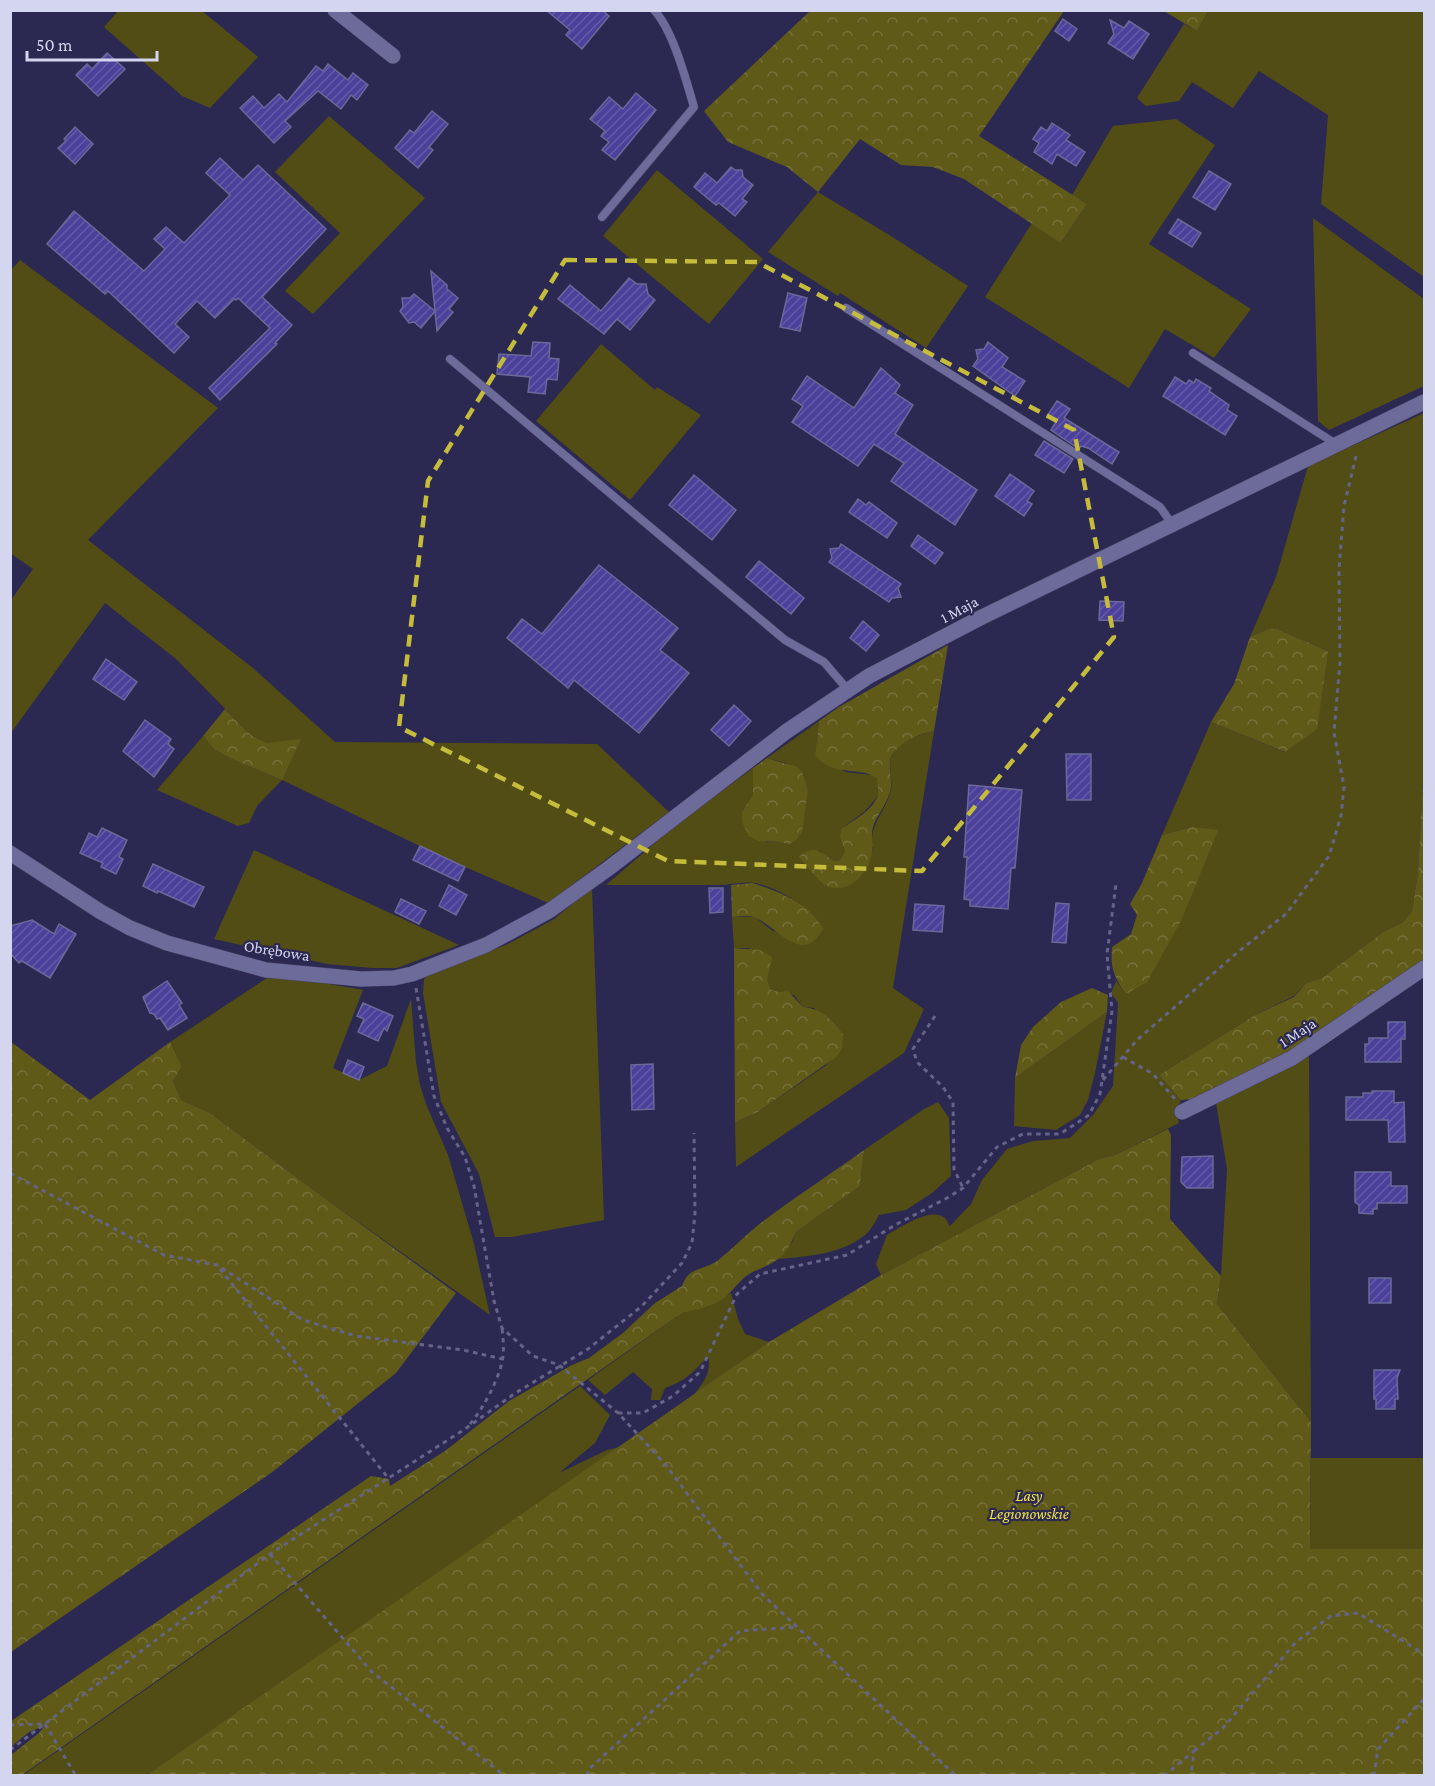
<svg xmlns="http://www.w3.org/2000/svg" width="1435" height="1786" viewBox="0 0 1435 1786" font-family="'Crimson Pro',serif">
	<defs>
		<pattern id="forest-crowns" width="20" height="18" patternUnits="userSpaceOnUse" patternTransform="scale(1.5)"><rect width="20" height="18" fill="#605a19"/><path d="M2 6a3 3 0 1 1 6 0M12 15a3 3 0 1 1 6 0" fill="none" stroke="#76713b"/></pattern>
		<pattern id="building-hatch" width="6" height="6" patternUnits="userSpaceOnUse" patternTransform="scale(1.5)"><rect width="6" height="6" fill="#4b409a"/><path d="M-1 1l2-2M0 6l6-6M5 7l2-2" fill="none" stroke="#645ba8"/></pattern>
	</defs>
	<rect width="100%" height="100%" fill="#2b2851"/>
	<!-- green -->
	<g fill="#524d15">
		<path d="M119,10l83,1 56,46 -48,51 -28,-12 -78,-69z"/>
		<path d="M1208,11h216v266l-103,-73 7,-89 -69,-44 -26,37 -41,-26 -13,19 -33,5 -9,-8 47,-74 13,7z"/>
		<path d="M329,116l96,82 -112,116 -28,-23 55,-58 -65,-61z"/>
		<path d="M1176,119l39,26 -66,99 102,65 -37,49 -49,-29 -36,59 -144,-91 47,-74 30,19 25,-38 -15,-9 41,-69z"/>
		<path d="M657,170l106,89 -54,65 -106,-88z"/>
		<path d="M818,192l73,44 77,50 -42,62 -86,-55 -2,3 -70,-44z"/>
		<path d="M1313,218l111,81v87l-95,44 -11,-9z"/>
		<path d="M20,260l198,148 -130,132 165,128 82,74 262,2 72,68 -121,91 -101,-44 -165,-79 -25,26 -8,17 -11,3 -81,-36 46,-54 12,14 19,10 48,20 -15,-37 -16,-8 -75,-76 -71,-56 -94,130v-133l22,-31 -23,-16v-282z"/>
		<path d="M601,344l54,46 2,-3 44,28 -71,85 -94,-79z"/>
		<path d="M1424,413v350l-6,109 -6,39 -9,11 -20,10 -61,46 -16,5 -12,13 -39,19 -96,60 22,25 -5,13 3,10 -64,32 -16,4 -218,116 -5,-11 11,-29c13,-7 43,-29 58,-17 2,2 3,6 5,8l21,-22 11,-24 25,-31 26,-8 37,-3 23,-23 20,-29 5,-83 -7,-10 5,-12 10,13 66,-167 -30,8 49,-113 73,30 44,-101 -51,-22h-9l-18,8 26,-60 32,-111z"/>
		<path d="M819,721l-4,34 31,17 26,3 5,4 1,16 -4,6 -10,11 -22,16v14l3,9 -5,9 -6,1 -15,-10 -9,17 7,10 56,-28c-5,-27 13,-37 18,-61 2,-13 -5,-26 3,-37 10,-12 25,-17 40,-21l-41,257 31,21 -20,44 -168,114 -1,-45 23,-10 67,-46 17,-17 -28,-41 -11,-1 -9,-12 -23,-5 -22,-42h-15l-2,-31h23l18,14 45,6 4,-8c-10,-22 -44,-41 -67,-46 -11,-2 -26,2 -38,2 -37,0 -74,0 -111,0l65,-56 82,-61v26l-11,18v10l24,20h16l6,3 20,-55 -3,-8 -19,-19 -19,-5z"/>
		<path d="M254,850l205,95 -62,23h-25l-45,-4 -113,-25z"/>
		<path d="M592,888l12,332 -92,17h-17l-16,-63 -38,-72 -18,-109 1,-13 2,-4 82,-32 46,-25z"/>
		<path d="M273,974l90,16 -30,78 26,12 28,-14 24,-67 5,63 4,23 6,19 22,51 26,89 16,71 -160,-113 -120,-89 -29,-13 -8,-19 9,-15 -12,-24z"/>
		<path d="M1107,1012l-12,61 -7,27 -8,15 -24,15 -42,-4 1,-48z"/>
		<path d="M1309,1053l2,369 -94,-118 4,-28 6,-107 -11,-66z"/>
		<path d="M938,1102l11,16 2,58 -19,17 -26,17 -27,5c-4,7 -8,15 -14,20 -25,20 -57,21 -87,24l14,-17 4,-10 64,-46 4,-36 60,-41z"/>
		<path d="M731,1293l7,26 7,15 24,8 -75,53c9,-13 18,-21 14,-39 -13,15 -24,26 -43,32l-5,12h-9l1,-11 -19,-17 -28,23 -17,-15 94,-67 27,-7z"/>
		<path d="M580,1386l30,29 -15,28 -36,30 48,-23 13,-3 -473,328 -125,1z"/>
		<path d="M1311,1458h112l1,91h-114z"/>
	</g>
	<!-- forest -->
	<g fill="url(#forest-crowns)">
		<path d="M810,11h254l-85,125 108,68 -26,39 -97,-64 -31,-12 -32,-2 -41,-26 -42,53 -31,-25 -59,-25 -24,-31z"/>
		<path d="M1164,11h44l-11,20z"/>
		<path d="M1268,629h9l51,22 -11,78 -32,23 -74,-30 23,-38 16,-47z"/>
		<path d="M948,645l-14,86c-14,3 -29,9 -40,21 -8,9 -2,23 -3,35 -2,14 -12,25 -17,37 -4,10 0,19 -2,28 -2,20 -26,47 -48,32 -10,-7 -16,-18 -25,-27 14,-13 21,-6 35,4l6,-1 5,-9 -5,-14 2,-9c11,-7 33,-19 36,-34 0,-5 -1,-11 -1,-15 -15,-14 -42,0 -62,-24l4,-34 20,-14z"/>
		<path d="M225,709l26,26 16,8 34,-4 -19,41 -48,-20 -19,-10 -12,-14z"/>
		<path d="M767,758l30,9 5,5 6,18 -6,42 -6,8 -8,5 -6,-3 -23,-1 -10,-5 -7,-14v-10l11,-18v-26z"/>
		<path d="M1424,763v201l-134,92 -85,42 -24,2 -22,-25 96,-60 39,-18 12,-14 16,-5 61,-46 20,-10 9,-11 6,-39z"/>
		<path d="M1192,827l26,3 -37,91 -34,61 -21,12c-12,-16 -16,-27 -14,-47l19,-13 6,-19 -7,-11 12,-21 20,-48z"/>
		<path d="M752,883c26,8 58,20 71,46 -20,37 -45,-1 -67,-11 -6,-3 -17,-1 -24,-1l-1,-32z"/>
		<path d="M734,948l26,2 12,7 -5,23 4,10 10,2 7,-1 15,16c19,2 28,12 40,27l-1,15 -6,8 -78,55 -23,10z"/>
		<path d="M1092,988l16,7 -1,17 -92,66 6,-33 12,-18 28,-25z"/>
		<path d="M11,1042l79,58 80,-58 12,24 -9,15 8,19 29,13 120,89 126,91 -60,80 -125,100 -260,179z"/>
		<path d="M1168,1129l3,6 -1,84 51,57 -4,28 94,118 -1,127h114v226h-1277l622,-433 112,-67 218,-116 16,-4z"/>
		<path d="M864,1150l-4,36 -64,46c-4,9 -10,22 -18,27 -10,8 -23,10 -33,18 -10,8 -15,19 -27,25 -11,6 -24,8 -36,11l-660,462h-11v-20l28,-22 5,-7 -15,6 -18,15v-26l360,-245 18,3 1,7 55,-35 64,-50 63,-36 17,-7 34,-25 32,-30 27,-17c7,-20 21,-15 35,-25 16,-12 29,-27 45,-39 33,-25 69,-48 102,-72z"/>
	</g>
	<!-- building -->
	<g fill="url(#building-hatch)" stroke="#6a6998" stroke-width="1.5">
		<path d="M546,10h56l7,6 -27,33 -16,-14 4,-5z"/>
		<path d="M1063,19l14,10 -8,12 -14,-10z"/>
		<path d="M1110,20l14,8 5,-7 20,13 -16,25 -25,-16 6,-9z"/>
		<path d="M107,53l18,16 -27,27 -22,-21 11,-11 5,5z"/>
		<path d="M328,64l20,16 5,-7 15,12 -11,15 -6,-5 -10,14 -23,-18 -33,30 6,6 -17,16 -34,-35 13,-12 11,12 15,-14 8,8 29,-36 7,5z"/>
		<path d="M636,93l20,17 -41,50 -13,-10 7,-8 -8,-6 4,-5 -15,-12 19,-22 14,12z"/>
		<path d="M432,111l16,13 -19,23 4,3 -15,18 -23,-20 15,-18 4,3z"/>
		<path d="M1052,123l18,12 -4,5 19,12 -9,14 -19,-12 -5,10 -18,-12 5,-9 -6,-4 8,-12 6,4z"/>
		<path d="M75,127l18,17 -18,20 -17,-16 8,-7 -2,-2z"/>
		<path d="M220,158l23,22 15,-15 68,64 -64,68 30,28 -17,18 2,1 -57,56 -11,-12 61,-60 -32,-30 -2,2 -2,-1 -19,19 -18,-17 -22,23 14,13 -15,16 -66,-62 -3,3 -58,-50 27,-33 70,60 21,-22 -11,-10 12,-12 18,16 46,-48 -24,-22z"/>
		<path d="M731,167l4,3h7l1,7 10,8 -11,14 5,3 -12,14 -16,-13 -3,2 -22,-18 11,-14 12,10z"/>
		<path d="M1209,171l22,13 -16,26 -22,-13z"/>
		<path d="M1178,219l23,14 -9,14 -23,-14z"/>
		<path d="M431,271l16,14v4l11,9 -9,11 4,3 -16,19z"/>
		<path d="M629,278l8,6h9l2,10 7,6 -25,30 -13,-11 -13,15 -46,-35 12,-14 31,26z"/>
		<path d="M788,293l19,5 -7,33 -20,-4z"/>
		<path d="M414,294l21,17 -14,17 -7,-6 -5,1 -9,-12 3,-4 -1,-9h8z"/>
		<path d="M533,342l17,1 -1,15 10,1 -2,21 -10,-1 -2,15 -17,-2 2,-15 -33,-3 2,-20 32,2z"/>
		<path d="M988,342l20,16 -6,9 23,14 -10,15 -42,-30 5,-7 -2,-9 8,-1z"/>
		<path d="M881,368l19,17 -5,8 18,12 -18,29 82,56 -22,35 -64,-44 13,-18 -30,-19 -16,22 -66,-44 11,-16 -11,-7 15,-23 47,32z"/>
		<path d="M1175,377l11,7 3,-4 5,3 2,-4 15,9 -2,3 20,14 -2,5 10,6 -12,19 -62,-39z"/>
		<path d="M1057,401l13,8 -6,9 55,34 -7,12 -24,-16 -7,-2 -2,3 -28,-19 5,-8 -9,-6z"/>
		<path d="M1044,441l29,18 -9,14 -29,-18z"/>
		<path d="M1010,474l24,17 -7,10 5,3 -8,12 -29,-20z"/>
		<path d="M694,475l42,35 -24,30 -43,-35z"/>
		<path d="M858,499l8,6 3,-3 28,21 -10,15 -38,-26z"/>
		<path d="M918,535l25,18 -8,11 -24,-18z"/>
		<path d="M841,544l60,40 -3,4 3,9 -9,1 -3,4 -60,-40 3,-4 -2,-9 9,-1z"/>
		<path d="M759,561l45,37 -13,16 -45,-37z"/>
		<path d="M599,565l79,63 -18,22 29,23 -50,60 -65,-53 -6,8 -61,-50 15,-19 20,15z"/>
		<path d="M1100,601l24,1 -1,19 -24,-1z"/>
		<path d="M863,621l16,14 -13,16 -16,-13z"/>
		<path d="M106,659l31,23 -13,18 -31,-21z"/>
		<path d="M734,705l17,16 -22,25 -18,-16z"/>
		<path d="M145,720l26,19 -3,5 6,5 -20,28 -31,-26z"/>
		<path d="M1066,754h25v46h-24z"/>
		<path d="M969,785l53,5 -7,78h-4l-3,41 -38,-3v-6l-6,-1 3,-42h-3z"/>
		<path d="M102,828l25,12 -8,17 4,2 -7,15 -15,-7 2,-4 -23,-10 9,-20 8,4z"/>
		<path d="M420,846l45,21 -7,14 -45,-21z"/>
		<path d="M153,864l51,23 -10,20 -36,-16 -1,2 -14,-7z"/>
		<path d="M449,885l18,10 -11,20 -17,-9z"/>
		<path d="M709,888h14v24l-13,1z"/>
		<path d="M401,899l25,12 -7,13 -24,-12z"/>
		<path d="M1056,903l13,1 -3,39 -14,-1z"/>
		<path d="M915,904l29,2 -2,26 -29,-2z"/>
		<path d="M32,920l22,14 5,-10 17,10 -26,44 -28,-17 -3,2 -9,-10v-27z"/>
		<path d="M167,981l15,22 -3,2 8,13 -19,12 -8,-12 -3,1 -3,-5 -4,-1 -7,-16z"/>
		<path d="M363,1003l30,13 -6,15 -3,-3 -6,13 -20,-9 6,-13 -7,-3z"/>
		<path d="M1388,1022h17v17h-4v23h-36v-18h4v-6h19z"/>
		<path d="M348,1060l16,7 -5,13 -16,-7z"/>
		<path d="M653,1064l1,45 -22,1 -1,-45z"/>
		<path d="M1372,1091h22v12l10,-1 1,40h-16l-1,-22h-42v-23h17v-4h9z"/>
		<path d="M1213,1156v32h-26l-6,-6 1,-25z"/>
		<path d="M1355,1172h36v14h16v17h-30v6h-4v5l-14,-1v-8l-4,-3z"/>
		<rect x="1369" y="1278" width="22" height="25"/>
		<path d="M1374,1370h26l-3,8 1,21h-3v10h-19v-10h-2z"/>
	</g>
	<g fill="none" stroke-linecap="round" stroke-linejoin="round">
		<defs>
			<g id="lane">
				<path d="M602,217l92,-110c-8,-27 -21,-77 -40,-97"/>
				<path d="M846,308l314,199 12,17"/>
				<path d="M1193,353l143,91"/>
				<path d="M450,359l335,281 39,22 24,28"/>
			</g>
			<g id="street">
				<path d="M335,10l58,46"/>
				<path d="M10,853l91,59 29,16 37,15 99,27 95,9 33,-1 18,-4 74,-29 63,-34 60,-43 178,-137 82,-55 111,-58 444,-216"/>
				<path d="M1182,1112l110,-54 132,-90"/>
			</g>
		</defs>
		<!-- lane casing -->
		<use href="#lane" stroke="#464265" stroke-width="9"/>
		<!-- street casing -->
		<use href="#street" stroke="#464265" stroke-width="16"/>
		<!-- path -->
		<g stroke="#656387" stroke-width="3" stroke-dasharray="4.5 4.5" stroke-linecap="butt">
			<path d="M416,988l18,108 13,32 18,29 9,29 20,115 8,27 31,28 26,9 59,48 47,51 98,131 193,181"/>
			<path d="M935,1016l-22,33 4,13 26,25 10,15 1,67 9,19"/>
			<path d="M1123,1057l30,17 22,25"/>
			<path d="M1103,1080l34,-40 101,-88 48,-38 43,-58 12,-40 3,-29 -10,-55 6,-70 -1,-93 5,-63 13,-54"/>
			<path d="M10,1173l154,82 53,10 86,55 53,16 107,14 40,9"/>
			<path d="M220,1269l169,210"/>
			<path d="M618,1413h25l30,-17 27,-24 37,-78 23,-20 87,-19 48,-30 54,-28 14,-9 34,-41 26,-13h37l29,-19 11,-21 12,-83 -5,-57 9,-70"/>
			<path d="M470,1424c13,-15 31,-48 33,-68 1,-9 0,-19 -1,-28"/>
			<path d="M270,1554l102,118 133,104"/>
			<path d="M45,1724l31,52"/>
			<path d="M10,1725l33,-1"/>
			<path d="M10,1750l260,-196 195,-125 49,-35 74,-45 54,-43 40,-43 10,-20 3,-30 -1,-80"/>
			<path d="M1194,1751l29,-23 73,-86 35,-26 27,-3 66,41"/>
			<path d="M587,1776l2,-7 151,-138 58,-4"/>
			<path d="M1164,1776l30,-25 -3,25"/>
			<path d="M1374,1776l4,-27 46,-50"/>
		</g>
		<!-- lane -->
		<use href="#lane" stroke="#6c6b9a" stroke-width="8"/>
		<!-- street -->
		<use href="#street" stroke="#6c6b9a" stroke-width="15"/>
	</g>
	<!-- marked area -->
	<path fill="none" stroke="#c6bc3c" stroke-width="4.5" stroke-dasharray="12 8" stroke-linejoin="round" d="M565,260l192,2 317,168 40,207 -192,234 -254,-10 -269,-134 29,-246z"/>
	<g text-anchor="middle" stroke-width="4.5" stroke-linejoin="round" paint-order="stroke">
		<!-- street labels -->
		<g font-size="16" fill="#d4d5ef" stroke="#2b2851">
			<text transform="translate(959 609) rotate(-28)" y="6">1 Maja</text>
			<text transform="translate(277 950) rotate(9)" y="6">Obrębowa</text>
			<text transform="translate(1297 1032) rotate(-33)" y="6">1 Maja</text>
		</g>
		<!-- park labels -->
		<g font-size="16" font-style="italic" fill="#f0e342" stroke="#2b2851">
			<text x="1029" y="1501">Lasy<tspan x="1029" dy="18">Legionowskie</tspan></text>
		</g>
	</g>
	<!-- border -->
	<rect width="1435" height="1786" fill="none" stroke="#d4d5ef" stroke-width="24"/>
	<!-- scale -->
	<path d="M27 51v9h130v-9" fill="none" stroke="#d4d5ef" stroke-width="3"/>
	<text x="36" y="51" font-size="18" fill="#d4d5ef" stroke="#2b2851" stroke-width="4.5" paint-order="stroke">50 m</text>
</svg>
